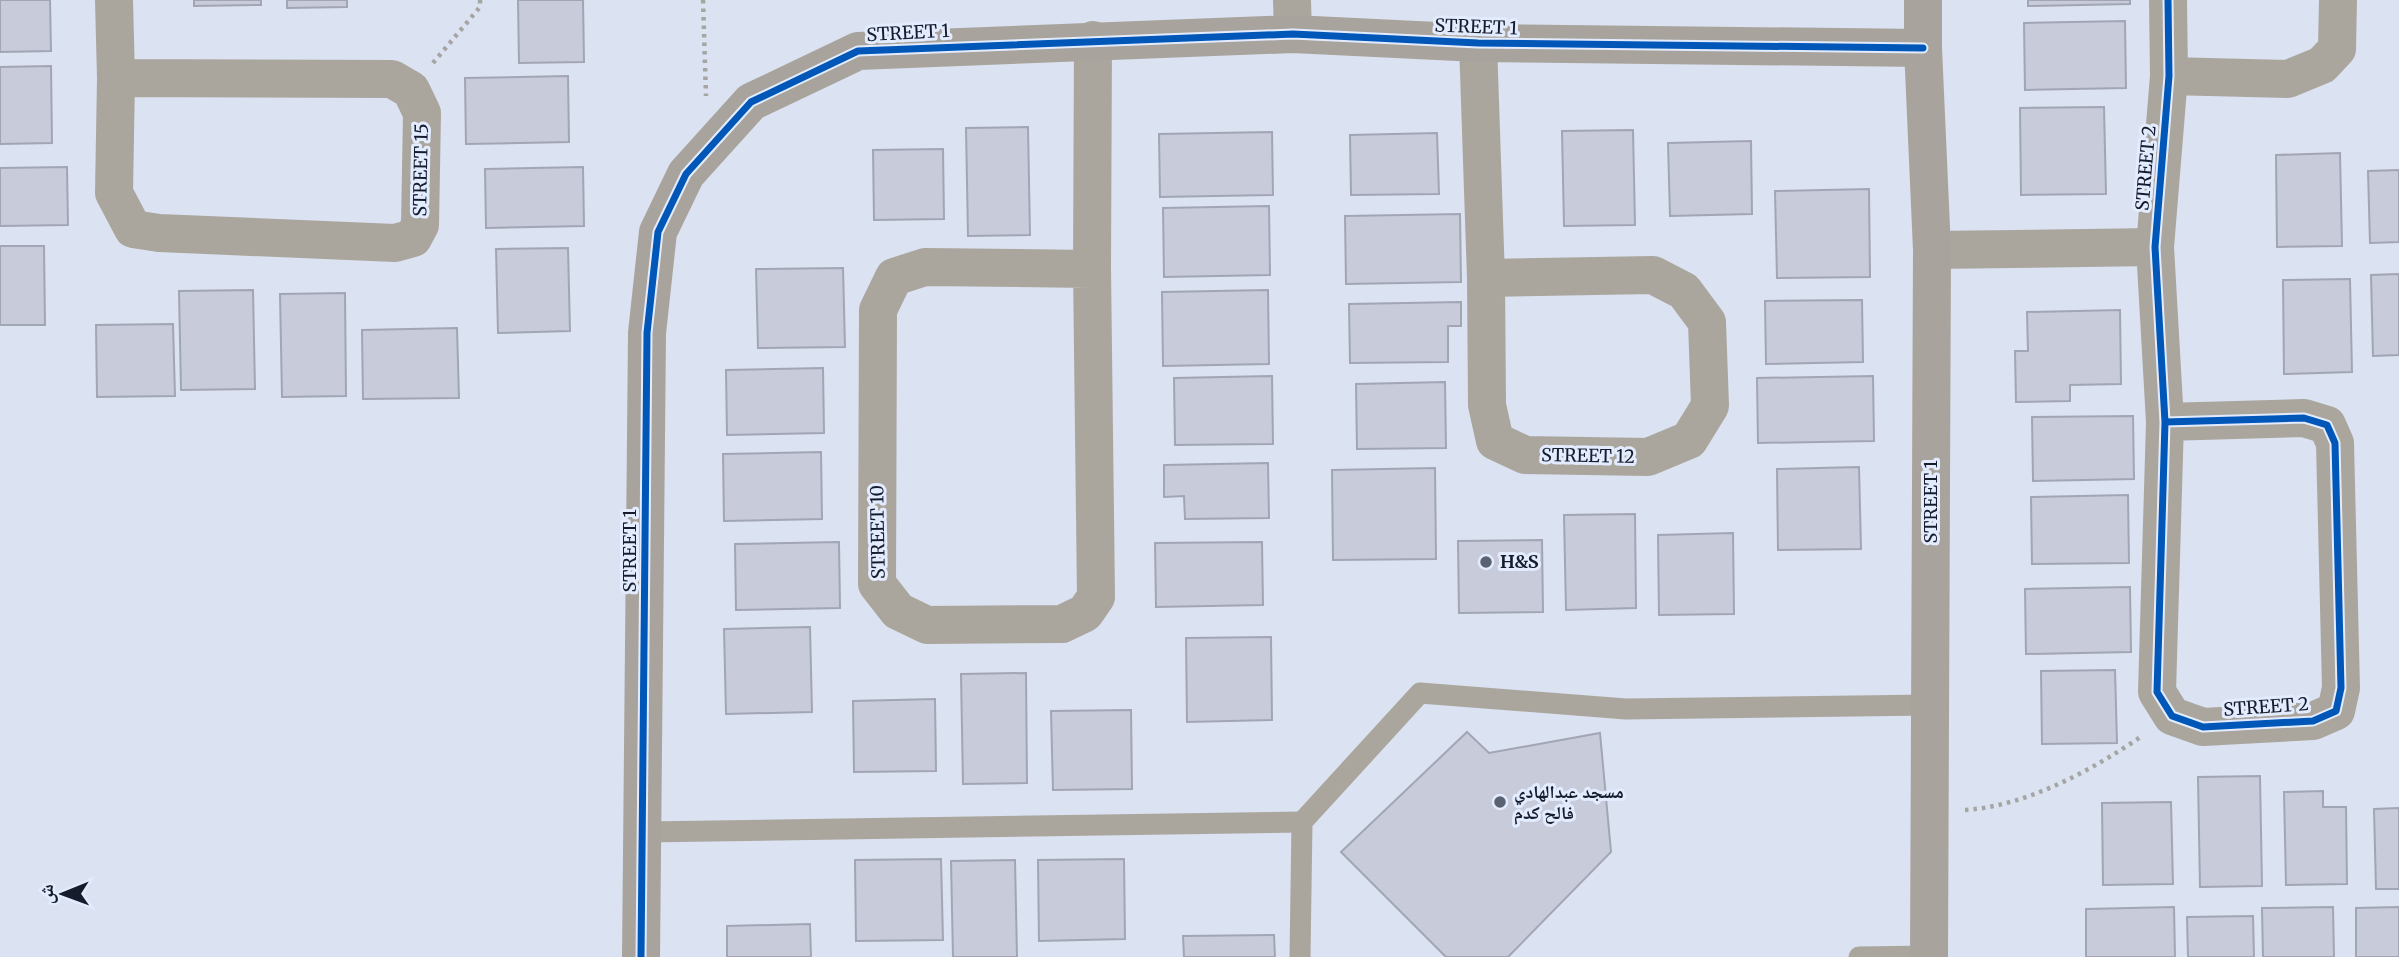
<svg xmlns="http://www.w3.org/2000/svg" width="2399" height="957" viewBox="0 0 2399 957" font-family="Merriweather,'Noto Naskh Arabic',serif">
	<rect width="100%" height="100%" fill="#dbe2f1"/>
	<!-- building -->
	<g fill="#c8cbda" stroke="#a2a5b4" stroke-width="2">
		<path d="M0,0h50l1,51 -51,1z"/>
		<path d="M194,0h67v5l-67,1z"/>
		<path d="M287,0h60v7l-60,1z"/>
		<path d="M518,0h65l1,62 -65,1z"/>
		<path d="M2028,0h102v4l-102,2z"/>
		<path d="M2125,21l1,67 -101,2 -1,-67z"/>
		<path d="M51,66l1,77 -52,1v-77z"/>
		<path d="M568,76l1,66 -103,2 -1,-66z"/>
		<path d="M2104,107l2,87 -85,1 -1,-87z"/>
		<path d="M1028,127l2,108 -62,1 -2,-108z"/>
		<path d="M1633,130l2,95 -71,1 -2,-95z"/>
		<path d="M1272,132l1,63 -113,2 -1,-63z"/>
		<path d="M1437,133l2,61 -88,1 -1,-60z"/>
		<path d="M1751,141l1,73 -82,2 -2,-73z"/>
		<path d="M943,149l1,70 -70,1 -1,-70z"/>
		<path d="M2340,153l2,93 -65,1 -1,-92z"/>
		<path d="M67,167l1,58 -68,1v-58z"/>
		<path d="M583,167l1,59 -98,2 -1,-59z"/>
		<path d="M2399,170v72l-29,1 -2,-72z"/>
		<path d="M1869,189l1,88 -93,1 -2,-87z"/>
		<path d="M1269,206l1,69 -106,2 -1,-69z"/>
		<path d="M1460,214l1,68 -115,2 -1,-68z"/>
		<path d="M0,246h44l1,79h-45z"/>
		<path d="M568,248l2,83 -72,2 -2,-84z"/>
		<path d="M843,268l2,79 -87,1 -2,-79z"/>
		<path d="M2399,274v81l-26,1 -2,-81z"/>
		<path d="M2350,279l2,93 -68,2 -1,-94z"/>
		<path d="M253,290l2,99 -74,1 -2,-99z"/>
		<path d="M1268,290l1,74 -106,2 -1,-74z"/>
		<path d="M345,293l1,103 -64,1 -2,-103z"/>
		<path d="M1862,300l1,62 -97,2 -1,-63z"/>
		<path d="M1461,302v24h-13v36l-98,1 -1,-59z"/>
		<path d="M2120,310l1,74 -51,1v16l-54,1 -1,-51h13l-1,-39z"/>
		<path d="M173,324l2,72 -78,1 -1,-72z"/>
		<path d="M457,328l2,70 -96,1 -1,-69z"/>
		<path d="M823,368l1,65 -97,2 -1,-65z"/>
		<path d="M1272,376l1,68 -98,1 -1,-67z"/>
		<path d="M1873,376l1,65 -116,2 -1,-65z"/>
		<path d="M1445,382l1,66 -89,1 -1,-65z"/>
		<path d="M2133,416l1,63 -101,2 -1,-64z"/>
		<path d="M821,452l1,67 -98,2 -1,-67z"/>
		<path d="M1268,463l1,55 -84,1 -1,-23 -20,1v-32z"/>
		<path d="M1859,467l2,82 -83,1 -1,-81z"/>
		<path d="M1435,468l1,91 -103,1 -1,-90z"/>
		<path d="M2128,495l1,68 -97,1 -1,-67z"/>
		<path d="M1635,514l1,94 -70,2 -2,-95z"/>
		<path d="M1733,533l1,81 -75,1 -1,-80z"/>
		<path d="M1542,540l1,72 -84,1 -1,-72z"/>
		<path d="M839,542l1,66 -104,2 -1,-66z"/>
		<path d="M1262,542l1,63 -107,2 -1,-64z"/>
		<path d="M2130,587l1,65 -105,2 -1,-65z"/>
		<path d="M810,627l2,85 -86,2 -2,-85z"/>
		<path d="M1271,637l1,83 -85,2 -1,-84z"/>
		<path d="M2115,670l2,73 -75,1 -1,-73z"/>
		<path d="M1026,673l1,110 -64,1 -2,-110z"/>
		<path d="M935,699l1,72 -82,1 -1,-71z"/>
		<path d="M1131,710l1,79 -79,1 -2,-79z"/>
		<path d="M1467,732l22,21 111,-20 11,119 -103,105h-62l-105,-105z"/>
		<path d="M2260,776l2,110 -62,1 -2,-110z"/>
		<path d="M2323,791v16h23l1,77 -61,1 -2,-93z"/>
		<path d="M2171,802l2,82 -70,1 -1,-82z"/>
		<path d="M2399,808v81h-23l-2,-80z"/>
		<path d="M941,859l2,81 -87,1 -1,-81z"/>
		<path d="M1124,859l1,80 -86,2 -1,-81z"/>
		<path d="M1015,860l2,97h-64l-2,-96z"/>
		<path d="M2174,907l1,50h-89v-48z"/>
		<path d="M2333,907l1,50h-71l-1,-49z"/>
		<path d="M2399,907v50h-43v-49z"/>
		<path d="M2253,916l1,41h-66l-1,-40z"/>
		<path d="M810,924l1,33h-84v-31z"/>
		<path d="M1274,935l1,22h-91l-1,-21z"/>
	</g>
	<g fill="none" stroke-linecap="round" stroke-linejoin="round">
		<!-- path -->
		<g stroke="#a5a5a4" stroke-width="4.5" stroke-dasharray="3.5 5" stroke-linecap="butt">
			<path d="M703,0l3,96"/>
			<path d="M433,63l47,-56v-7"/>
			<path d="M1965,810c62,-4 127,-40 177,-74"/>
		</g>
		<!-- lane -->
		<g stroke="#aaa69e" stroke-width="21">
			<path d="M644,832l658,-10"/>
			<path d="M1300,957l2,-135 118,-129 206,16 305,-4"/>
			<path d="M1859,957l70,-1"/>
		</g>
		<!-- street -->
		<g stroke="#aaa69e" stroke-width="38">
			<path d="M114,0l2,78 -2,115 19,36 26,4 236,10 18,-5 7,-13 2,-112 -11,-23 -19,-11 -276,-1"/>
			<path d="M1292,0l1,34"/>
			<path d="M1478,43l8,235 1,127 8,36 30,14 123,2 41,-17 21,-34 -3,-84 -23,-31 -31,-16 -167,3"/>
			<path d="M2169,76l119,3 34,-14 15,-16 1,-49"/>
			<path d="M1932,250l223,-3"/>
			<path d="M1092,269l-167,-2 -31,10 -16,33 -1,274 21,27 29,14 135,-1 23,-11 11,-16 -4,-328 1,-229"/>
			<path d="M2165,422l139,-4 23,7 8,18 6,245 -5,23 -23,10 -110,6 -31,-11 -15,-24 8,-270 -10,-175 14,-171 -1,-76"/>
		</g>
		<!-- secondary -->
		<g stroke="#a8a49d" stroke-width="38">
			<path d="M1923,0v48l9,202 -3,707"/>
			<path d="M641,957l6,-624 11,-101 28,-58 65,-72 107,-51 435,-17 185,9 445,5"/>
		</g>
		<defs>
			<g id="cycleway">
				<path d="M2165,422l139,-4 23,7 8,18 6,245 -5,23 -23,10 -110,6 -31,-11 -15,-24 8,-270 -10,-175 14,-171 -1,-76"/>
				<path d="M641,957l6,-624 11,-101 28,-58 65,-72 107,-51 435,-17 185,9 445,5"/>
			</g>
		</defs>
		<!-- cycleway casing -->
		<use href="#cycleway" stroke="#e3ecff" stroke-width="11"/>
		<!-- cycleway -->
		<use href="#cycleway" stroke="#0057b8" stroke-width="7"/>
	</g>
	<!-- markers -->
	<g fill="#5a6272" stroke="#e3ecff" stroke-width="2.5">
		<circle cx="1486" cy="562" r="7"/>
		<circle cx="1500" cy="802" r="7"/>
	</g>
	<g text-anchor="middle" stroke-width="6" stroke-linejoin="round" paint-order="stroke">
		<!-- street labels -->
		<g font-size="18" fill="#151d2d" stroke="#e3ecff">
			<text transform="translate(1476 27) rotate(2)" y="6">STREET 1</text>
			<text transform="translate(908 33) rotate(-3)" y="6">STREET 1</text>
			<text transform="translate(2146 168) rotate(-85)" y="6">STREET 2</text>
			<text transform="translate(421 170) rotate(-89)" y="6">STREET 15</text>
			<text transform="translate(1588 456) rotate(1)" y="6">STREET 12</text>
			<text transform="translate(1931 502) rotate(-90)" y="6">STREET 1</text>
			<text transform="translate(878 532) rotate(-91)" y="6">STREET 10</text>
			<text transform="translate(630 551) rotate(-90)" y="6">STREET 1</text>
			<text transform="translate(2266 707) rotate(-4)" y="6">STREET 2</text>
		</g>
		<!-- poi labels -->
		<g font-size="18" font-weight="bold" fill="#151d2d" stroke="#e3ecff" text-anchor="start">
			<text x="1500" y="568">H&amp;S</text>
			<text x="1514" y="798">مسجد عبدالهادي<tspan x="1514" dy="21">فالح كدم</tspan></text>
		</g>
	</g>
	<!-- north arrow -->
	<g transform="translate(63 894) rotate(269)" stroke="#e3ecff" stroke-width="5" paint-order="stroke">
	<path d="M0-5L12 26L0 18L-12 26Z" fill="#151d2d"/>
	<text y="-10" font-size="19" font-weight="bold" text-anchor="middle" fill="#151d2d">ش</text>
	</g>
</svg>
